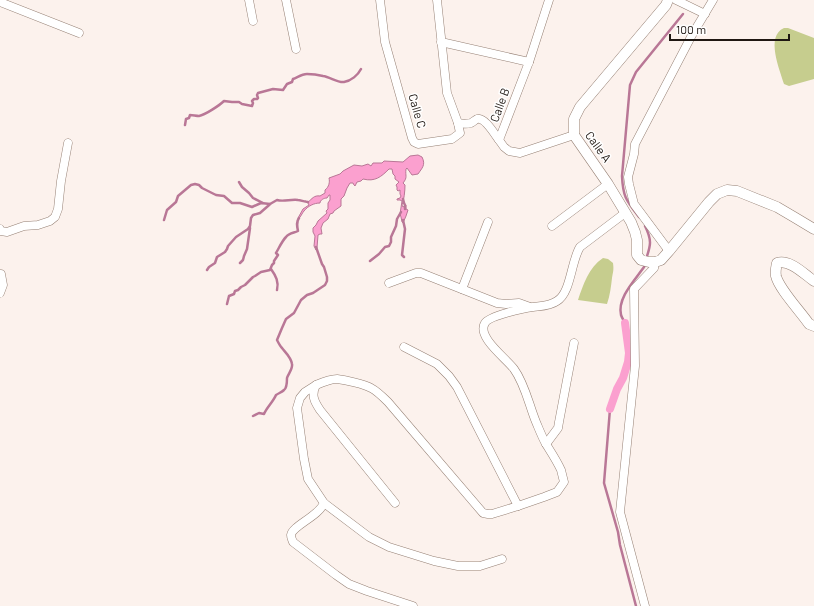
<svg xmlns="http://www.w3.org/2000/svg" width="814" height="606" viewBox="0 0 814 606" font-family="Barlow,sans-serif">
	<rect width="100%" height="100%" fill="#fcf2ed"/>
	<!-- green -->
	<g fill="#c6cd8e">
		<path d="M784,28h4l26,10v41l-25,7 -5,-2c-4,-14 -19,-48 0,-56z"/>
		<path d="M603,258l5,1 5,4c1,7 0,9 -1,15 -1,9 -2,17 -5,26l-29,-4c5,-15 11,-33 25,-42z"/>
	</g>
	<!-- water -->
	<path fill="#fba0cf" stroke="#b97796" d="M418,155l4,2c4,8 0,11 -4,17l-6,1 -5,-7 -1,1c-1,7 2,8 -3,14l2,2c0,6 -1,15 -3,20l1,2 3,-2v4l2,1 -2,6 -3,7 -1,-1 -1,-5 -1,-3 2,-13 -2,-1h-3v-1l3,-1 1,-2 -1,-2v-4l-2,1 -1,-1v-3l-1,-2 3,-3 -4,-3v-3l-2,-2 -1,-5h-3c-8,8 -14,13 -26,10l-2,2 -4,1 -2,4 -1,-1 -1,-2h-3l-3,5 -3,8 -3,3v7l-7,5 -1,2 -3,1 -2,5 -5,4 -2,5 1,6h-2l-2,1 -1,13 -1,2 -2,-4 1,-10 -2,-4v-4l3,-3 2,-4 9,-8 -1,-2 2,-2v-6l2,-3v-5h-1l-2,3c-3,0 -7,2 -7,5 -6,0 -12,3 -16,8 -2,2 -3,6 -6,8v-1l5,-9 6,-4 -1,-2 -3,-2 3,1c4,-3 6,-7 12,-6l5,-3v-3c4,-3 5,-8 4,-12l11,-4 3,-3 11,-6 8,1 6,-2 3,2 2,-3h9l2,-2 19,1 7,-6z"/>
	<g fill="none" stroke-linecap="round" stroke-linejoin="round">
		<!-- stream -->
		<g stroke="#b97796" stroke-width="2.5">
			<path d="M185,125l1,-6 3,-1 1,-3c3,0 6,1 9,1 6,-1 21,-11 25,-15l8,1h7l3,2 10,2 1,-3 -1,-2 2,-2h3l1,-1 -1,-3 1,-2 15,-4 10,1 4,-6 5,-2 1,-3c5,-2 9,-5 14,-5 5,0 12,1 16,2 7,1 15,7 21,6 7,-1 14,-7 17,-13"/>
			<path d="M239,182l3,5 7,6 4,5 10,5"/>
			<path d="M403,199l1,4 1,2v4"/>
			<path d="M639,217c-13,-17 -16,-20 -17,-41l8,-91 6,-13 47,-58"/>
			<path d="M164,220l3,-10 9,-8 2,-6 13,-11 4,-1 4,1 3,3 14,7 8,1 8,7h8l12,4 9,-4 9,1 7,-4c6,2 14,-1 21,0 3,0 6,2 10,2"/>
			<path d="M403,220l2,9 -3,26 2,2"/>
			<path d="M645,226c7,14 6,19 1,33"/>
			<path d="M370,261l9,-7 6,-7 4,-1 2,-4v-5l5,-11 1,-7 4,-7"/>
			<path d="M240,263l3,-3 1,-4 3,-7 3,-21"/>
			<path d="M271,269c5,7 8,13 6,21"/>
			<path d="M207,270l2,-3 6,-4 2,-6 8,-5 2,-3 1,-3 8,-9 12,-8 2,-3 1,-8 2,-3 7,-2 8,-7 2,-2"/>
			<path d="M227,304l2,-8 5,-2 1,-3 3,-1 3,-3 4,-2 8,-8 2,-1 6,-4 9,-2 2,-5 2,-2v-2l4,-6 -2,-2c3,-5 6,-12 10,-16 3,-4 8,-4 12,-6 -1,-5 -2,-9 1,-13"/>
			<path d="M625,323c-1,-2 -3,-5 -4,-8 -4,-17 14,-35 23,-48l1,-3"/>
			<path d="M610,409l-6,74 14,49 2,13 16,61"/>
			<path d="M253,416l6,-3 5,1c3,-7 9,-12 12,-19 3,-2 6,-3 8,-5 3,-2 3,-8 3,-12 1,-4 6,-9 5,-14 -1,-7 -7,-12 -10,-16 -2,-2 -4,-6 -5,-8l5,-12 4,-9 8,-6 7,-13 6,-5 6,-2 12,-8 2,-4v-4l-3,-10 -2,-3 -6,-17"/>
		</g>
		<!-- canal -->
		<path stroke="#fba0cf" stroke-width="8" d="M610,409l7,-20 6,-11 5,-16 1,-9 -4,-30"/>
		<defs>
			<g id="minor">
				<path d="M249,0l4,21"/>
				<path d="M286,0l10,49"/>
				<path d="M380,0l5,42 27,96 2,4 4,2 34,-5 8,-6 -2,-10 -11,-30 -10,-93"/>
				<path d="M549,0l-20,62 -30,78 5,7 5,4 11,2 54,-18"/>
				<path d="M676,0l29,14"/>
				<path d="M0,2l79,31"/>
				<path d="M441,42l88,20"/>
				<path d="M458,123c5,1 9,1 13,0 2,-1 4,-3 6,-4 8,-2 18,16 22,21"/>
				<path d="M552,226l56,-42"/>
				<path d="M0,229l1,2 6,1 17,-6 14,-1 12,-4 5,-4 3,-8 3,-28 7,-38"/>
				<path d="M669,251l-35,-47 -5,-20 -1,-7 6,-23 1,-10 57,-109 21,-35"/>
				<path d="M0,274h1l2,11 -3,8"/>
				<path d="M389,283l27,-10h5l76,30 9,1 13,-1 11,4"/>
				<path d="M462,289l26,-67"/>
				<path d="M404,347l33,17 12,12 8,11 61,119"/>
				<path d="M316,385l-11,7 -5,6 -3,10 7,51 4,20 16,24 45,34 20,10 45,14 24,5h22l22,-7"/>
				<path d="M546,444l12,-16 1,-6 15,-79"/>
				<path d="M324,503c-5,13 -32,23 -33,32 0,3 1,4 2,7l43,33 13,9 18,7 46,15"/>
				<path d="M395,503l-75,-93c-6,-9 -9,-15 -4,-25 7,-3 14,-6 21,-6 8,1 27,5 34,9 6,3 12,9 17,14l95,111 5,1h4l26,-8 26,-9 13,-5 7,-10c-1,-4 -2,-8 -3,-12 -4,-9 -10,-18 -15,-26 -4,-7 -7,-15 -10,-22 -7,-17 -11,-38 -22,-53 -7,-10 -38,-32 -29,-46 4,-7 39,-15 48,-16 8,-1 17,-1 24,-6 14,-8 14,-40 23,-54l45,-34"/>
				<path d="M645,606l-25,-94 15,-146 -1,-77 20,-21 1,-6"/>
			</g>
			<g id="tertiary">
				<path d="M668,0l-2,5 -86,102 -6,12v16l34,49 23,38 4,10 2,8v15l4,5 8,2h6l6,-2 8,-9 40,-49 8,-8 10,-4 10,1 40,16 17,10 20,12"/>
				<path d="M814,281c-10,-7 -24,-22 -37,-18 -1,5 -2,8 -1,13 3,13 25,36 33,48l5,2"/>
			</g>
		</defs>
		<!-- minor casing -->
		<use href="#minor" stroke="#968175" stroke-width="9"/>
		<!-- tertiary casing -->
		<use href="#tertiary" stroke="#968175" stroke-width="11"/>
		<!-- minor -->
		<use href="#minor" stroke="#fff" stroke-width="8"/>
		<!-- tertiary -->
		<use href="#tertiary" stroke="#fff" stroke-width="10"/>
	</g>
	<g text-anchor="middle" stroke-width="3" stroke-linejoin="round" paint-order="stroke">
		<!-- street labels -->
		<g font-size="12" fill="#1f1712" stroke="#fff">
			<text transform="translate(500 105) rotate(-70)" y="4">Calle B</text>
			<text transform="translate(417 111) rotate(74)" y="4">Calle C</text>
			<text transform="translate(598 147) rotate(54)" y="4">Calle A</text>
		</g>
	</g>
	<!-- scale -->
	<path d="M670 34v6h119v-6" fill="none" stroke="#1f1712" stroke-width="2"/>
	<text x="676" y="34" font-size="12" fill="#1f1712" stroke="#ffffff" stroke-width="3" paint-order="stroke">100 m</text>
</svg>
